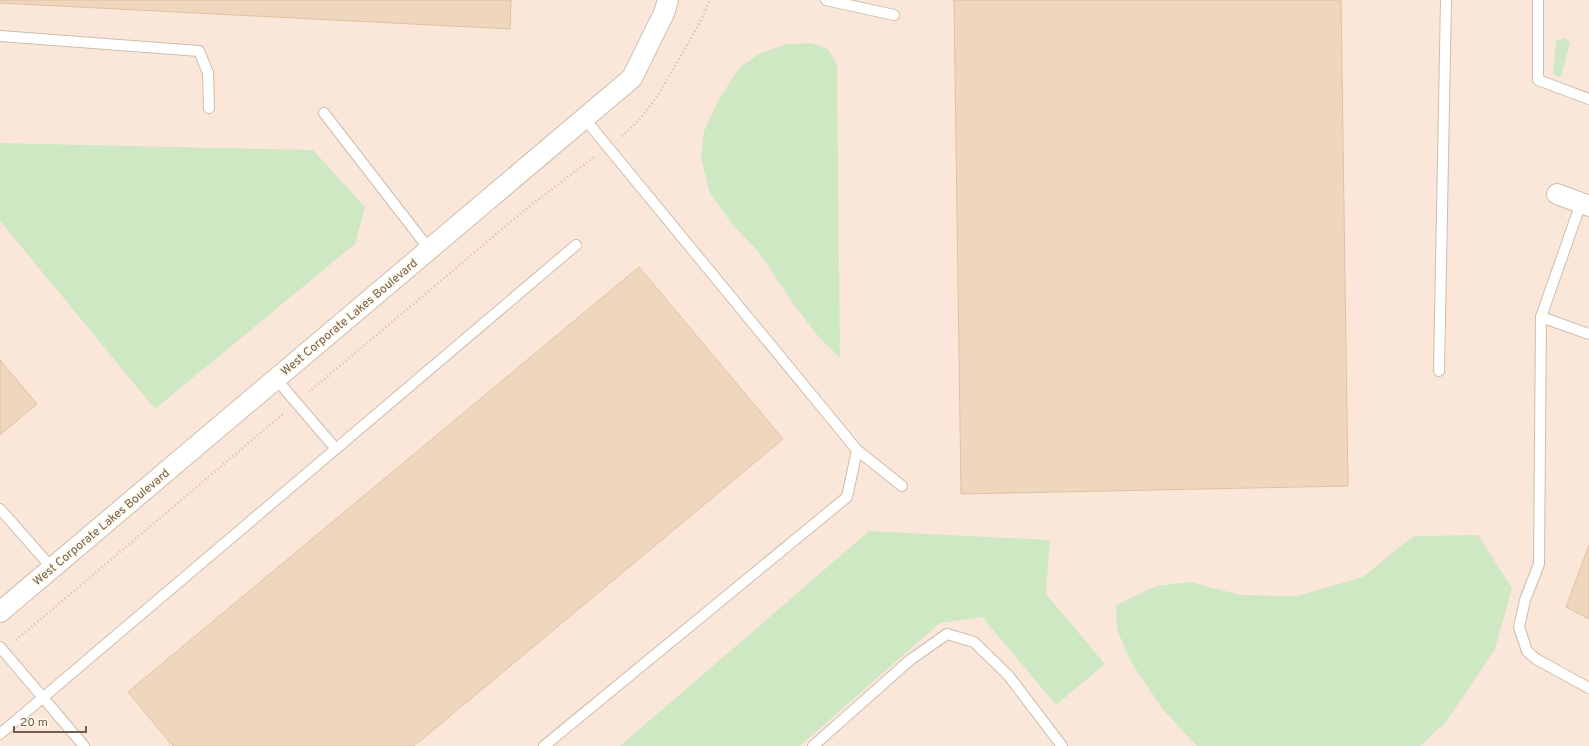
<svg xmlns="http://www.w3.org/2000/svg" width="1589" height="746" viewBox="0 0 1589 746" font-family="Overpass,sans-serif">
	<rect width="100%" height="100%" fill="#fbf5e5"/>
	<!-- commercial -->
	<rect fill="#fbe7da" x="0" y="0" width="1589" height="746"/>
	<!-- green -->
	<g fill="#cfe8c4">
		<path d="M1564,38l6,4 -9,35 -5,-1 -3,-2 3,-33z"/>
		<path d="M812,43l16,6 9,16 3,293 -23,-23 -25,-33 -34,-51 -27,-28 -22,-32 -8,-34 3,-26 15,-32 20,-31 21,-15 27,-9z"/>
		<path d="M0,143l313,7 52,57 -10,37 -200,165 -155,-188z"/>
		<path d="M869,531l181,9 -4,54 59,70 -49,41 -74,-88 -42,6 -140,123h-180z"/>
		<path d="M1478,535l34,53 -17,61 -49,73 -26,24h-223l-33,-35 -33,-49 -14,-32 -1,-25 40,-19 35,-4 49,13 57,1 66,-19 50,-41z"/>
	</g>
	<!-- building -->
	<g fill="#efd7be" stroke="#e1c0a0">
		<path d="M0,0h511l-1,29 -510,-26z"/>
		<path d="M954,0h387l7,486 -387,8z"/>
		<path d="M639,267l144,172 -369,307h-241l-45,-54z"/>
		<path d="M0,360l37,44 -37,31z"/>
		<path d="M1589,545v74l-23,-12z"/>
	</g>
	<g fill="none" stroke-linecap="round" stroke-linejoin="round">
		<defs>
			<g id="lane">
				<path d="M826,0l68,15"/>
				<path d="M1538,0v80l51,19"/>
				<path d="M0,36l199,15 9,22 1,35"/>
				<path d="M324,113l105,136"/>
				<path d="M584,118l273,332 45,36"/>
				<path d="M1581,203l-40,114 -2,247 -14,36 -6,27 8,24 9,8 53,29"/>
				<path d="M1541,317l48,17"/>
				<path d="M1439,371l7,-371"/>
				<path d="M276,379l60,70"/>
				<path d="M0,509l52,59"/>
				<path d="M0,647l84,99"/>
				<path d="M0,734l576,-489"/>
				<path d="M544,746l303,-249 10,-47"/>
				<path d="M813,746l97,-86 37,-26 27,8 34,33 54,71"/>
			</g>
			<g id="street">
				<path d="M1557,194l32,12"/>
				<path d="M0,612l632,-534 32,-65 4,-13"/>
			</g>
		</defs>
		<!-- lane casing -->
		<use href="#lane" stroke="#ccbeac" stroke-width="12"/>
		<!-- street casing -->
		<use href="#street" stroke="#ccbeac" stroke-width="22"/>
		<!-- path -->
		<g stroke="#d4bba1" stroke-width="2.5" stroke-dasharray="1 3" stroke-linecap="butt">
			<path d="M622,136c27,-22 44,-54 61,-84 10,-17 20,-34 27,-52"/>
			<path d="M309,392l217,-183 68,-52"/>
			<path d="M16,640l268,-227"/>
		</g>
		<!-- lane -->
		<use href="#lane" stroke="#fff" stroke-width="10"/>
		<!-- street -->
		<use href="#street" stroke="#fff" stroke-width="20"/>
	</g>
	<g text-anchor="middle" stroke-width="3" stroke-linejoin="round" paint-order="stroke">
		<!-- street labels -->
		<g font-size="12" fill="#735e4c" stroke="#fef9eb">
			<text transform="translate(349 317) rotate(-40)" y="4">West Corporate Lakes Boulevard</text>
			<text transform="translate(101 527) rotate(-40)" y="4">West Corporate Lakes Boulevard</text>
		</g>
	</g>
	<!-- scale -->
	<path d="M14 726v6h72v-6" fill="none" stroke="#735e4c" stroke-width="2"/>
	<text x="20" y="726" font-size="12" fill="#735e4c" stroke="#fef9eb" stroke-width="3" paint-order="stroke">20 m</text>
</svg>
